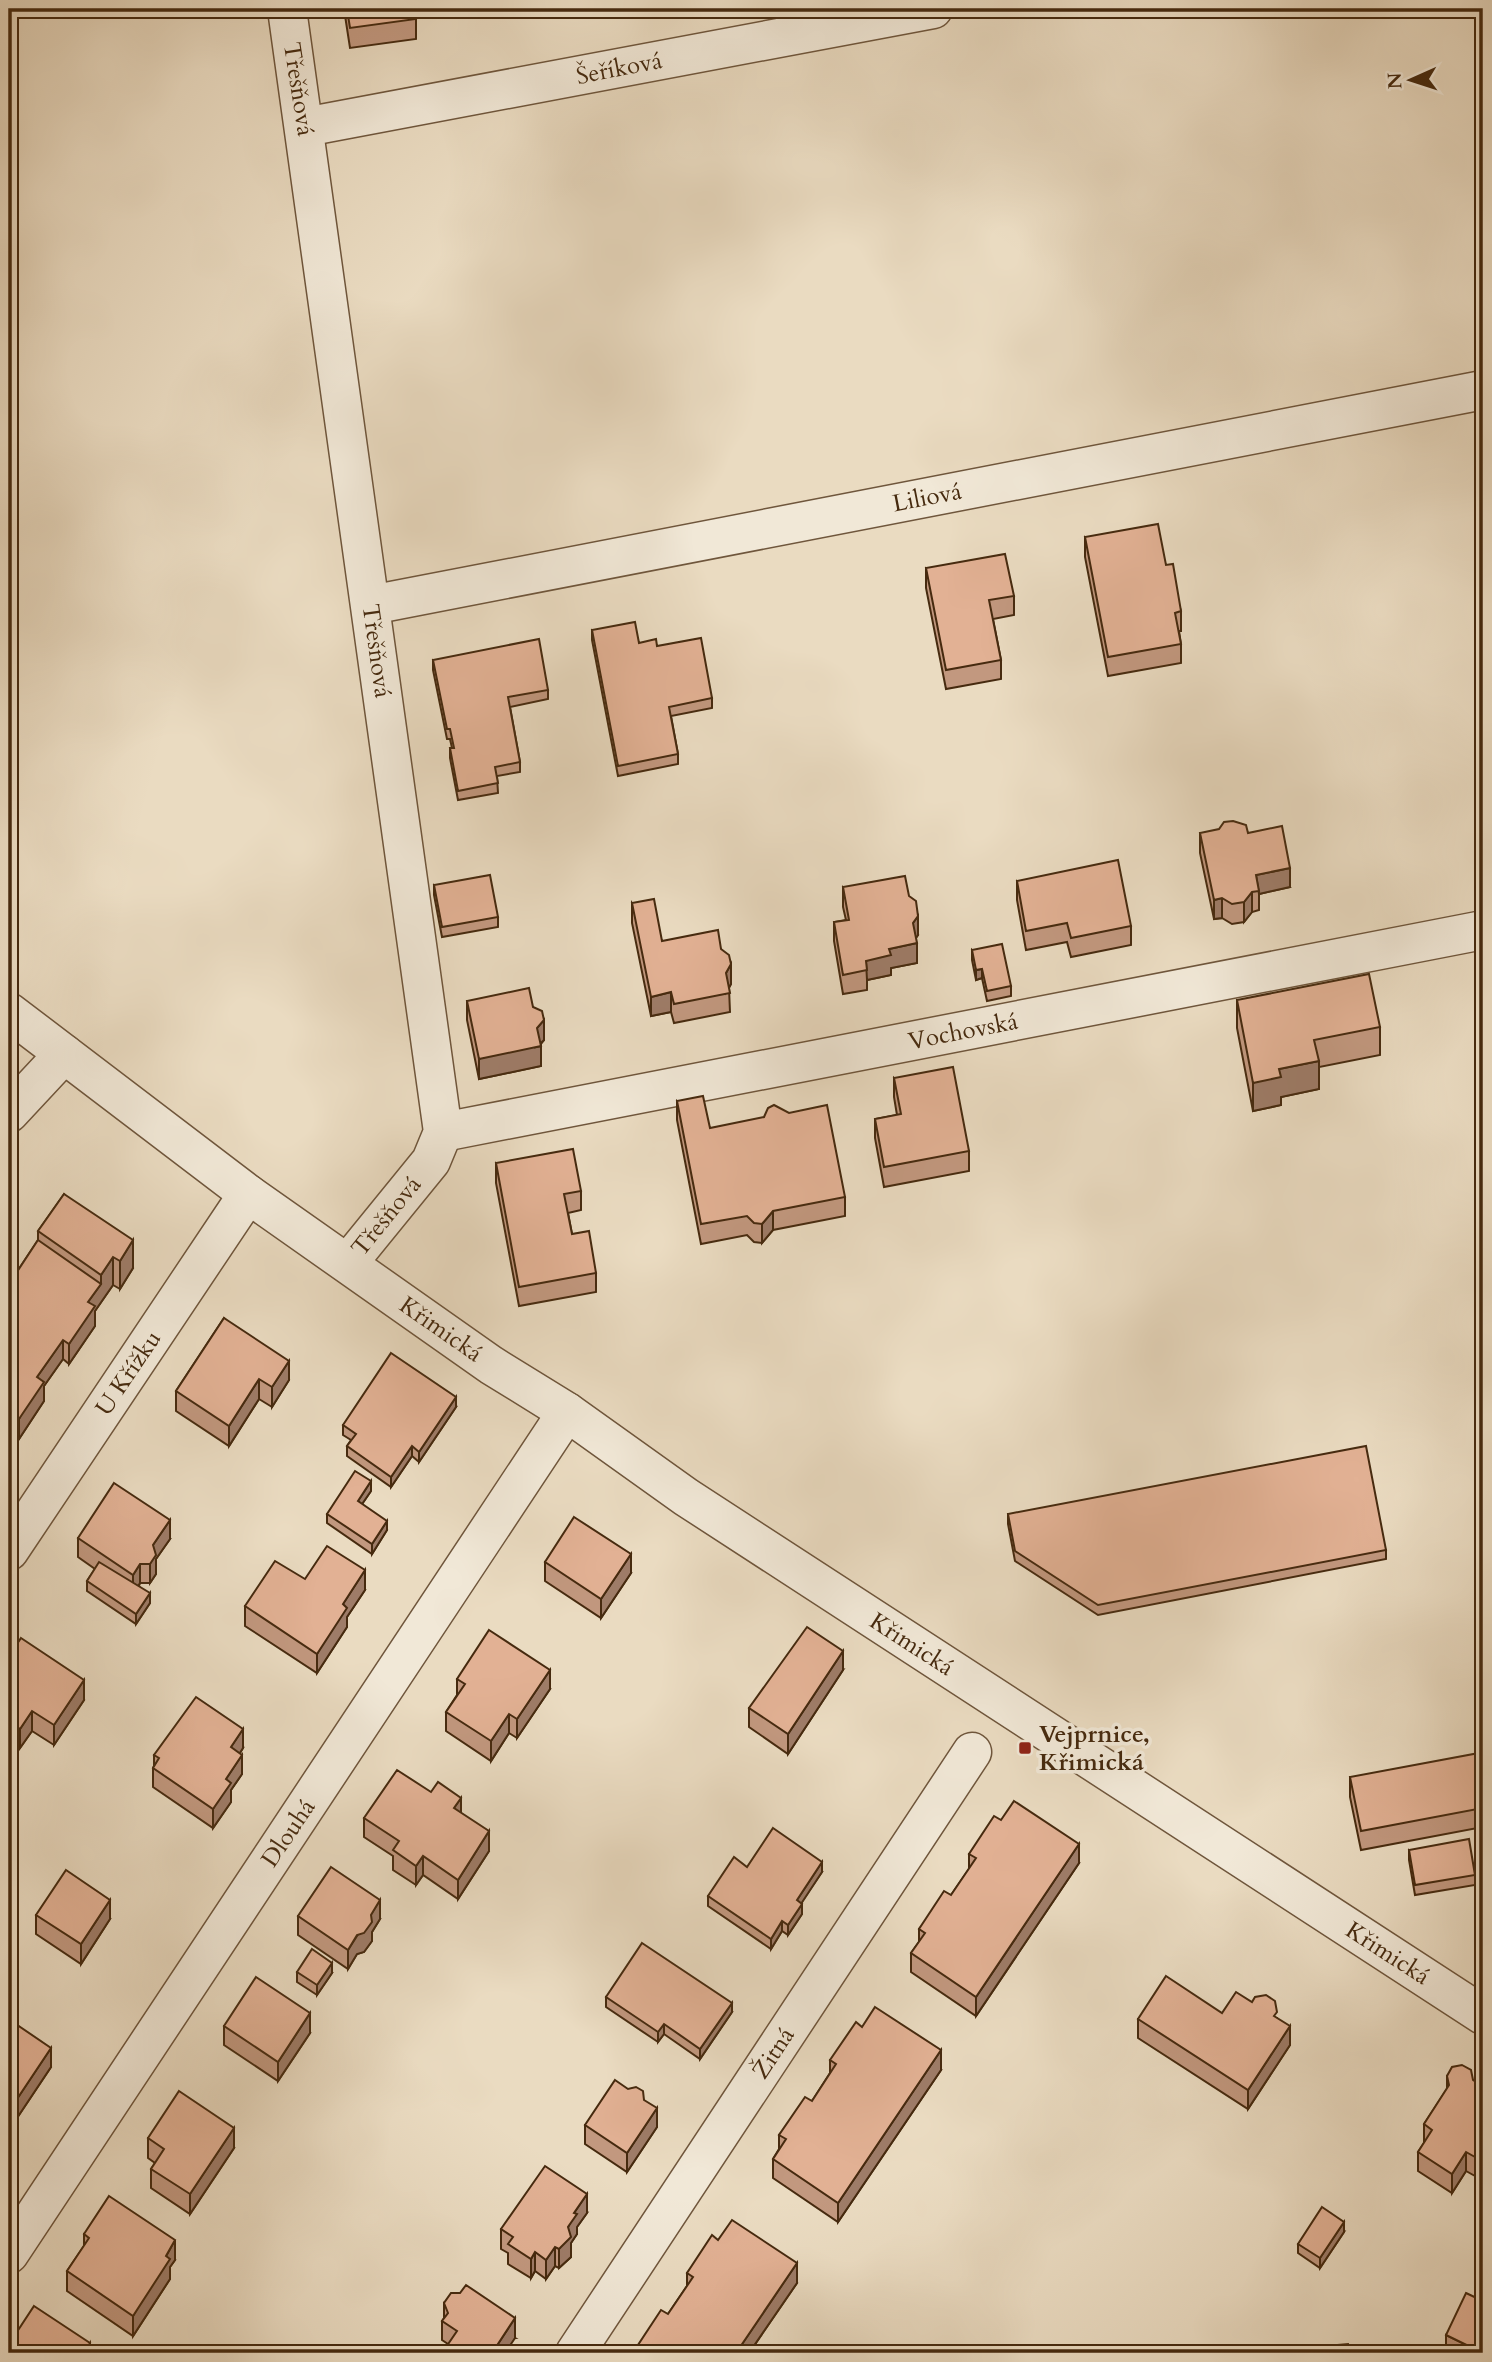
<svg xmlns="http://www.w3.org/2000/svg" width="1492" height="2362" viewBox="0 0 1492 2362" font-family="Cardo,serif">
	<rect width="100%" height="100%" fill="#eadbc1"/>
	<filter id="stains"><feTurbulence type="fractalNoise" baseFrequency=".00286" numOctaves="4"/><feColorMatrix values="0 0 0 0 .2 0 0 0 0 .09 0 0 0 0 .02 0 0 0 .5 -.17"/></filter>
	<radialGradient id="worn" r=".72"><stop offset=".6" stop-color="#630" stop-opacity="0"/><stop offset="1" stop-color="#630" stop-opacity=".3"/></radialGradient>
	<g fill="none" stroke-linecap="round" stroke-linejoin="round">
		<defs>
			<g id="minor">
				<path d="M287,9l156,1123 -12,29 -83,102"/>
				<path d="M305,127l628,-118"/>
				<path d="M371,605l1112,-215"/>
				<path d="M9,1113l55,-59"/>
				<path d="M443,1132l1040,-202"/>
				<path d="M9,1551l239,-357"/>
				<path d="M9,2254l558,-842"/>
				<path d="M575,2353l397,-601"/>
			</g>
			<path id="tertiary" d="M9,1012l239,182 243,171 76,47 119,85 797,518"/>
		</defs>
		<!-- minor casing -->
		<use href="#minor" stroke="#6f563c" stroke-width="41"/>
		<!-- tertiary casing -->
		<use href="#tertiary" stroke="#6f563c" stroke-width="41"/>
		<!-- minor -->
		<use href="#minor" stroke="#f1e8d7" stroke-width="38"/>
		<!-- tertiary -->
		<use href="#tertiary" stroke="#f1e8d7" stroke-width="38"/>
	</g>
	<!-- wall -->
	<g fill="#c2987f" stroke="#462a0f" stroke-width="2">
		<path d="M344,9h71l1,10v20l-66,9z"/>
		<path d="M1085,537l81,28 15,46v20h-2l2,13v19l-73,13 -23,-119z"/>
		<path d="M926,568l88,28v19l-21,4 8,41v19l-55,10 -20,-101z"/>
		<path d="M592,630l47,13 18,3 55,52v10l-41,8 7,38v10l-60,12 -26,-136z"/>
		<path d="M433,660l115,30v9l-38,8 10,55v10l-23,4 1,17 -40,7 -8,-42v-10h2l-2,-9h-3l-14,-69z"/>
		<path d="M1200,833h48l42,54 -31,7v16l-7,2 -8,10 -12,2 -10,-6 -8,1 -14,-66z"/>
		<path d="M1017,881l114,45v19l-60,12 -4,-15 -41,8 -9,-50z"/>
		<path d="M434,885l64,32v10l-56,10 -8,-42z"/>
		<path d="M843,887l75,48 -2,3 1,25 -26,5v7l-24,5v10l-24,4 -9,-53v-19l12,-2 -3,-13z"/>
		<path d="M632,903l30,38 59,8 10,35 -2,4 1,24 -56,11 -3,-11 -20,4 -19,-93z"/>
		<path d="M972,950l39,36v10l-24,5 -5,-23 -6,2 -4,-20z"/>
		<path d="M1237,1000l143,27v28l-61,12v22l-38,8v8l-28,6 -16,-83z"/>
		<path d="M467,1001l66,6 11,33 -3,4v22l-62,13 -12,-59z"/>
		<path d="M894,1078l75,73v20l-85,16 -9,-49v-19l22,-4 -3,-18z"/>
		<path d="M677,1101l33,27 135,69v19l-72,14 -11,13 -8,-1 -7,-7 -46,9 -24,-124z"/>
		<path d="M496,1163l85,28v19l-13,3 4,21 24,39v19l-77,14 -23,-123z"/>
		<path d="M64,1194l69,74 -13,21 -7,-4 -18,26v15l-26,38 -6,-5 -19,27v15l-25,38 -7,-5 -3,5v-155l29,-44v-9z"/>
		<path d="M224,1318l65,62 -17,27 -13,-8 -30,47 -53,-35v-20z"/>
		<path d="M456,1407l-37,55 -7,-6 -21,31 -44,-31v-10l4,-6 -8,-5v-10z"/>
		<path d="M371,1491l-9,13 25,26 -15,24 -45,-31v-9z"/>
		<path d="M1008,1514l378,36v9l-288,56 -83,-54 -7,-37z"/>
		<path d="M78,1538l92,1 -14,20v15l-6,9h-10l-1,3 11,17 -14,21 -49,-33v-10l8,-12 -17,-12z"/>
		<path d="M545,1562l86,11 -30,45 -56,-37z"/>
		<path d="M305,1579l60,11 -18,27v10l-30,46 -72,-47v-20z"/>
		<path d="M9,1656l75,44 -30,45 -22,-14 -12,17 -11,-7z"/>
		<path d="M843,1670l-55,84 -39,-27v-19z"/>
		<path d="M457,1679l93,10 -33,49 -8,-5 -18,28 -45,-30v-19l11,-17z"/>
		<path d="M243,1748l-3,5 2,21 -11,16v12l-18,26 -60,-41v-19l1,-2v-11z"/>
		<path d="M1350,1777l133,1v49l-122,23 -11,-53z"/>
		<path d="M461,1813l28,38 -31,48 -35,-24 -7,10 -23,-15v-14l-29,-19v-19z"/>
		<path d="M1409,1850l66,25v10l-60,10 -6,-35z"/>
		<path d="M969,1854l110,9 -103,153 -65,-44v-19l8,-11v-13l32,-34 18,-26z"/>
		<path d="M747,1867l75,5 -21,31 1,11 -14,21 -6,-4 -11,18 -63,-43v-10z"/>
		<path d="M36,1915l74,4 -29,45 -45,-30z"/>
		<path d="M298,1916l82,3 -8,13v9l-8,11 -7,2 -9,15 -50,-34z"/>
		<path d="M297,1972l35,1 -15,22 -20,-13z"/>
		<path d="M606,1997l126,15 -32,47 -36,-25 -6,8 -52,-35z"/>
		<path d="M9,2007l6,17 36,43 -40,60 -2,-1z"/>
		<path d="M1277,2018l13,27 -42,64 -110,-71v-19z"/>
		<path d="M224,2026l86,7 -32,48 -54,-36z"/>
		<path d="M830,2060l111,10 -103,152 -65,-44v-19l6,-10v-14l33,-34 18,-28z"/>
		<path d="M1447,2076l26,4 10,7 -8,89 -9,-5 -14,22 -34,-22v-19l6,-9v-19l23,-35z"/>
		<path d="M644,2100l13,27 -30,45 -42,-28v-19z"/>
		<path d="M148,2138l86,10 -44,66 -39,-26v-19l4,-6 -7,-5z"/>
		<path d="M587,2213l-10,14v7l-6,9v14l-12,11 -4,-2 -9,13 -11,-8 -4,7 -23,-14v-11l-7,-4v-20z"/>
		<path d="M1344,2232l-24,36 -22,-15v-9z"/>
		<path d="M84,2234l91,26 -5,7v12l-37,57 -66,-45v-20l17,-25z"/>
		<path d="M718,2240l79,43 -48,70h-113v-5l32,-34 19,-28v-13z"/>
		<path d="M444,2303l71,35 -67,6 -6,-4v-19l2,-3z"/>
		<path d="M1446,2335l37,18h-20l-17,-8z"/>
	</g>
	<!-- shaded-wall -->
	<g fill="#9e7c68" stroke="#462a0f" stroke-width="2">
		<path d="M1290,868v19l-31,7 -3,-19z"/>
		<path d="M1252,892v20l-8,10v-20z"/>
		<path d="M1222,898v20l-8,1v-19z"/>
		<path d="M918,916v19l-5,7v-19z"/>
		<path d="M917,943v20l-26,5v7l-24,5 -1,-19 23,-12z"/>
		<path d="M731,964v20l-5,8v-19z"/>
		<path d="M982,969v9l-6,2v-10z"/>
		<path d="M671,992v20l-20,4v-19z"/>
		<path d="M544,1020v20l-7,7 4,-1v20l-62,13v-20l58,-31z"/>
		<path d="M1319,1061v28l-38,8v8l-28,6v-28l26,-14z"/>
		<path d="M773,1211v19l-11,13v-19z"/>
		<path d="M133,1240v28l-13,21v-28z"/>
		<path d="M113,1257v28l-18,26v15l-26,38v-20l19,-42 13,-18v-9z"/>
		<path d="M63,1340v19l-19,27v15l-25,38v-20l18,-42z"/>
		<path d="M289,1361v19l-17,27v-20z"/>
		<path d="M259,1379v20l-30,47v-20z"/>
		<path d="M456,1397v10l-37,55v-10z"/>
		<path d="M12,1415v19l-3,5v-19z"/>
		<path d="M412,1446v10l-21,31v-10z"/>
		<path d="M371,1481v10l-13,19v-9z"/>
		<path d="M170,1520v19l-14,20v15l-6,9v-19l3,-19z"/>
		<path d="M387,1521v9l-15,24v-10z"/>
		<path d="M631,1554v19l-30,45v-19z"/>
		<path d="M140,1564v19l-7,11v-19z"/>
		<path d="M365,1570v20l-18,27v10l-30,46v-19l26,-50z"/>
		<path d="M150,1593v10l-14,21v-10z"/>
		<path d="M843,1651v19l-55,84v-20z"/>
		<path d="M550,1670v19l-33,49v-19z"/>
		<path d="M84,1680v20l-30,45v-20z"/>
		<path d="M32,1711v20l-12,17v-19z"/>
		<path d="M509,1714v19l-18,28v-20z"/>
		<path d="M243,1729v19l-12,19v-20z"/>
		<path d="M242,1755v19l-11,16v12l-18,26v-19l13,-30z"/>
		<path d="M461,1798v20l-7,-10z"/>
		<path d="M489,1831v20l-31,48v-19z"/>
		<path d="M1079,1844v19l-103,153v-19z"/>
		<path d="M423,1856v19l-7,10v-19z"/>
		<path d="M822,1862v10l-25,38v-10z"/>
		<path d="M110,1900v19l-29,45v-20z"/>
		<path d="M380,1900v19l-8,13v9l-8,11 -7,2 -9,15v-19z"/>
		<path d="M802,1904v10l-14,21v-10z"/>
		<path d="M782,1921v10l-11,18v-10z"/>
		<path d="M332,1963v10l-15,22v-10z"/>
		<path d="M732,2003v9l-32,47v-10z"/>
		<path d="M15,2012v19l-5,-11z"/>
		<path d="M310,2013v20l-32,48v-19z"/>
		<path d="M664,2024v10l-6,8v-10z"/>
		<path d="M1290,2026v19l-42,64v-19z"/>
		<path d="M51,2048v19l-40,60v-19z"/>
		<path d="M941,2050v20l-103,152v-19z"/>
		<path d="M657,2108v19l-30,45v-19z"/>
		<path d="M234,2128v20l-44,66v-20z"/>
		<path d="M1483,2143v20l-8,13v-19z"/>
		<path d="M1466,2152v19l-14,22v-19z"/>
		<path d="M587,2194v19l-10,14v7l-6,9v14l-12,11v-19l15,-36z"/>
		<path d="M1344,2222v10l-24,36v-10z"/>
		<path d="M175,2240v20l-5,7v12l-37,57v-20z"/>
		<path d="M555,2247v19l-9,13v-19z"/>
		<path d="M535,2252v19l-4,7v-19z"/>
		<path d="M797,2263v20l-48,70h-13z"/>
		<path d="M515,2318v20l-10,15h-13z"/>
		<path d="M90,2343v10h-6z"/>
	</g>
	<!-- building -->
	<g fill="#e2b194" stroke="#462a0f" stroke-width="2">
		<path d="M347,9h68l1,10 -66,9z"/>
		<path d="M1158,524l8,41 7,-1 8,47 -6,2 6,31 -73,13 -23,-120z"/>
		<path d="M1005,554l9,42 -25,4 12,60 -55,10 -20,-102z"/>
		<path d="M635,622l4,21 17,-4 1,7 44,-8 11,60 -43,9 9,47 -60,12 -26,-136z"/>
		<path d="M539,639l9,51 -40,7 12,65 -25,5 3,16 -40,8 -8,-43h4l-4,-19h-3l-14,-69z"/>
		<path d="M1233,821l13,4 2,8 34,-7 8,42 -34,7 3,16 -7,1 -8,10 -12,2 -10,-6 -8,2 -14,-67 19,-4 5,-7z"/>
		<path d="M1118,860l13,66 -60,12 -4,-15 -41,8 -9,-50z"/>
		<path d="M490,875l8,42 -56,10 -8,-42z"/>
		<path d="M905,876l4,20 7,5 2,15 -5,7 4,20 -28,6 2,6 -25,6 1,9 -24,5 -9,-53 15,-2 -6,-33z"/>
		<path d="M654,899l8,42 56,-11 3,19 8,6 2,9 -5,9 4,20 -56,11 -3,-12 -20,5 -19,-94z"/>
		<path d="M1002,944l9,42 -24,5 -5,-22 -6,1 -4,-20z"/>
		<path d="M1369,974l11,53 -66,13 5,21 -40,8 2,8 -28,6 -16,-83z"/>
		<path d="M529,988l4,19 9,4 2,9 -7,8 4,18 -62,13 -12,-58z"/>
		<path d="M953,1067l16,84 -85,16 -9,-48 26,-5 -7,-36z"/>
		<path d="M703,1096l7,32 54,-11 4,-9 6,-3 15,8 38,-8 18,92 -72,14 -11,13 -8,-1 -7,-7 -46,8 -24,-123z"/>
		<path d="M573,1149l8,42 -17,3 8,40 17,-3 7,42 -77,14 -23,-124z"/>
		<path d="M64,1194l69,46 -13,21 -7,-4 -12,18 -63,-44z"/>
		<path d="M38,1240l63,44 -13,18 7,4 -26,38 -6,-4 -26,37 7,5 -25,37 -7,-4 -3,5v-136z"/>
		<path d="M224,1318l65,43 -17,26 -13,-8 -30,47 -53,-35z"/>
		<path d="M391,1353l65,44 -37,55 -7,-6 -21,31 -44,-31 9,-12 -13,-9z"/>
		<path d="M1366,1446l20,104 -288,55 -83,-54 -7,-37z"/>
		<path d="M355,1471l16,10 -13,20 29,20 -15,23 -45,-30z"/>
		<path d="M114,1483l56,37 -17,25 3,10 -6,9h-10l-7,11 -55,-37z"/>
		<path d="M574,1517l57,37 -30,45 -56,-37z"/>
		<path d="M327,1546l38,24 -22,34 4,4 -30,46 -72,-48 30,-45 30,18z"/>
		<path d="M99,1562l51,31 -14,21 -49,-33z"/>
		<path d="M807,1627l36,24 -55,83 -39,-26z"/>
		<path d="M489,1630l61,40 -33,49 -8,-5 -18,27 -45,-29 19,-28 -8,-5z"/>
		<path d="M21,1638l63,42 -30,45 -22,-14 -12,18 -11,-8v-65z"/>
		<path d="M196,1697l47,32 -12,18 11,8 -16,24 5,4 -18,26 -60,-41 6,-10 -5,-3z"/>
		<path d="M1479,1753l4,25v30l-122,23 -11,-54z"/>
		<path d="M397,1770l34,22 7,-10 23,16 -7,10 35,23 -31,49 -35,-24 -7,10 -23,-16 6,-9 -35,-23z"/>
		<path d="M1014,1801l65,43 -103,153 -65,-44 14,-20 -6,-4 25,-38 7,4 25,-37 -7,-4 25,-38 7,4z"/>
		<path d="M773,1828l49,34 -25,38 5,4 -14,21 -6,-4 -11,18 -63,-43 26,-39 13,10z"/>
		<path d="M1469,1839l6,36 -60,10 -6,-35z"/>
		<path d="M331,1867l49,33 -9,15 1,7 -8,11 -7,2 -9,15 -50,-34z"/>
		<path d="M66,1870l44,30 -29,44 -45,-29z"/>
		<path d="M642,1943l90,60 -32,46 -36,-25 -6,8 -52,-35z"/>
		<path d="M312,1949l20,14 -15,22 -20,-13z"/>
		<path d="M1166,1976l56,37 14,-21 16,10 3,-5 11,-2 9,6 2,11 -3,4 16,10 -42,64 -110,-71z"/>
		<path d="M256,1977l54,36 -32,49 -54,-36z"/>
		<path d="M9,2007l6,5 -5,8 41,28 -40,60 -2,-2z"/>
		<path d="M875,2007l66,43 -103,153 -65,-44 13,-20 -7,-4 26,-38 7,4 24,-37 -6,-4 26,-38 6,5z"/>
		<path d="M1462,2065l9,5 2,10 10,7v56l-8,14 -9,-5 -14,22 -34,-22 14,-22 -8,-6 25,-39 -2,-9 5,-9z"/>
		<path d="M615,2080l13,9 8,-2 7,4 1,9 13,8 -30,45 -42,-28z"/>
		<path d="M179,2091l55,37 -44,66 -39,-25 13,-20 -16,-11z"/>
		<path d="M545,2166l42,28 -13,19 3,1 -9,13 3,10 -12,12 -4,-2 -9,13 -11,-8 -4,7 -23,-15 5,-7 -12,-8z"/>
		<path d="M109,2196l66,44 -9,16 4,3 -37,57 -66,-45 22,-33 -5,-4z"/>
		<path d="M1322,2207l22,15 -24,36 -22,-14z"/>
		<path d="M732,2220l65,43 -61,90h-94l1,-1 -7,-4 25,-38 7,4 25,-37 -6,-4 25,-38 6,5z"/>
		<path d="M466,2285l49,33 -23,35h-50l15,-22 -15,-10 6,-8 -4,-10 7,-10h9z"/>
		<path d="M1466,2293l17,8v52l-37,-18z"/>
		<path d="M34,2306l56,37 -6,10h-75v-9z"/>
		<path d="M1348,2344l1,9h-45l-1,-5z"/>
	</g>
	<!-- markers -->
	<rect fill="#8f2418" stroke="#f1e8d7" stroke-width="2.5" x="1018" y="1741" width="14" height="14" rx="3.5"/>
	<g text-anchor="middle" stroke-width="7" stroke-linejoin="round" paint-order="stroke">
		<!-- street labels -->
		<g font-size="24" fill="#462a0f" stroke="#f1e8d7">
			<text transform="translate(619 68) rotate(-11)" y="8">Šeříková</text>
			<text transform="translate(299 89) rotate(81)" y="8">Třešňová</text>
			<text transform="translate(927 497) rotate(-11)" y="8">Liliová</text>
			<text transform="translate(377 651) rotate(82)" y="8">Třešňová</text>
			<text transform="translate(963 1031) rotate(-11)" y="8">Vochovská</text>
			<text transform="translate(386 1216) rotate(-51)" y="8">Třešňová</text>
			<text transform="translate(441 1329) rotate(35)" y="8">Křimická</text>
			<text transform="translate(128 1373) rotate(-56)" y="8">U Křížku</text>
			<text transform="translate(912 1644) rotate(33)" y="8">Křimická</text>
			<text transform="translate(288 1833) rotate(-56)" y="8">Dlouhá</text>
			<text transform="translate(1388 1953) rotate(33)" y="8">Křimická</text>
			<text transform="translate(773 2053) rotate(-57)" y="8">Žitná</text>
		</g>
		<!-- poi labels -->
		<g font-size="24" font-weight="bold" fill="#462a0f" stroke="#f1e8d7" text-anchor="start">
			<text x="1039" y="1742">Vejprnice,<tspan x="1039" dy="28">Křimická</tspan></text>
		</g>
	</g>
	<!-- margin -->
	<rect width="1492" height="2362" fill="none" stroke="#eadbc1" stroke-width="35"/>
	<rect x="10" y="10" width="1471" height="2341" fill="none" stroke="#462a0f" stroke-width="3.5"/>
	<rect x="18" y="18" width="1457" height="2327" fill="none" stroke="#462a0f" stroke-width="2"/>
	<!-- north arrow -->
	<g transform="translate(1411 80) rotate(267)" stroke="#f1e8d7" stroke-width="5" paint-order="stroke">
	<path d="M0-5L12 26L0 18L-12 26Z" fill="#462a0f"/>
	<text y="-10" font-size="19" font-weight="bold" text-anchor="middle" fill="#462a0f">N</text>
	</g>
	<rect width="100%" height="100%" filter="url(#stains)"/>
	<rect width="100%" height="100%" fill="url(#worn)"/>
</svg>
